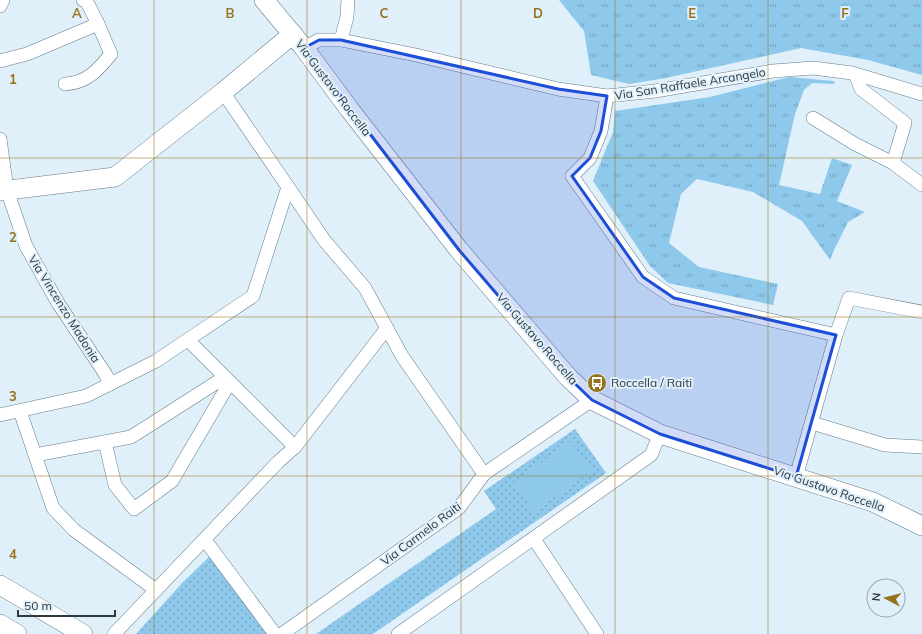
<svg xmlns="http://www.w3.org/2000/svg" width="922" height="634" viewBox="0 0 922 634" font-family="Mulish,sans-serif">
	<defs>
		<pattern id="grass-tufts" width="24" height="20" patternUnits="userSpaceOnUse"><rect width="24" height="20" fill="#8ec9eb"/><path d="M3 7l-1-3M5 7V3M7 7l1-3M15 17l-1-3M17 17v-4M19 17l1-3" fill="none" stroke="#74a4c0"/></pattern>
		<pattern id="park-dots" width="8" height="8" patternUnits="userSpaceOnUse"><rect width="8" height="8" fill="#8ec9eb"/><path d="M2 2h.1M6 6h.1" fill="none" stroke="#74a4c0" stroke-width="1.8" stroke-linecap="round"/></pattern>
	</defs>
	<rect width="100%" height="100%" fill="#e0f0fb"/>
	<!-- grass -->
	<g fill="url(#grass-tufts)">
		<path d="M559,0h363v75l-54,-15 -67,-12 -135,30 -37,6 -38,-9 -7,-44z"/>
		<path d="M789,77l45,4 1,3 -23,-1 -8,7 -9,24 -16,71 41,9 12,-36 20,7 -15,36 28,11 -17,10 -14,28 -4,10 -28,-39 -49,-29 -56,-13 -16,15 -12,49 30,24 79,17 -5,21 -105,-22 -18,-17 -57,-85 20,-49 2,-21 95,-14z"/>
	</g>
	<!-- park -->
	<g fill="url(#park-dots)">
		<path d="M575,429l31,44 -233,161h-57l180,-125 -12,-18z"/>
		<path d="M210,556l57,78h-131l47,-52z"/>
	</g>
	<!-- pitch -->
	<path fill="#8ec9eb" d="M570,441l22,29 -58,42 -21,-29z"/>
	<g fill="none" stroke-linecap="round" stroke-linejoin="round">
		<defs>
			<g id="street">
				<path d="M0,6l3,-6"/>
				<path d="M341,40l75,15 142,34 49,7 48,-5 118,-20 40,-3 39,5 70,21"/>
				<path d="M304,48l15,-8h22l6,-23 1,-17"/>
				<path d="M0,61l27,-7 71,-30 -11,-22 -4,-2"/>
				<path d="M855,74l6,15 44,34 -12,40"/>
				<path d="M65,84c22,-1 33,-14 46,-30l-13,-30"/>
				<path d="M607,96l-6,35 -11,27 -18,18 71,101 31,21 162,37 13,-37 73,14"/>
				<path d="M813,118l42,26 38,19 29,22"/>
				<path d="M0,139l7,51 19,56 32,57 48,72 4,9"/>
				<path d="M288,187l36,53 41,48 37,68 82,118"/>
				<path d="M188,340l37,37"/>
				<path d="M20,411l33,97 21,22 82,60"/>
				<path d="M0,415l86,-19 70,-35 97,-65 35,-109 -65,-95"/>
				<path d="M812,423l73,22 37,2"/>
				<path d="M105,442l10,43 19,24 38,-28 58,-99"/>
				<path d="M35,455l96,-18 94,-60 70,70"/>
				<path d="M796,477l40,-142"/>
				<path d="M534,539l63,95"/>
				<path d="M205,540l70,94"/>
				<path d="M114,634l164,-172 17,-15 92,-119"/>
				<path d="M282,634l177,-126 25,-34 108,-74"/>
				<path d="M398,634l253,-179 9,-21"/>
			</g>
			<g id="secondary">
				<path d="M264,0l40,48 46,62 109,140 109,127 24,23 68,34 213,68 49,24"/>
				<path d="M0,191l115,-14 108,-85 70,-58"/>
				<path d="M0,585l83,49"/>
				<path d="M0,624l17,10"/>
			</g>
		</defs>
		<!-- street casing -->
		<use href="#street" stroke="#627c8b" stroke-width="14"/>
		<!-- secondary casing -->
		<use href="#secondary" stroke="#627c8b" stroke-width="20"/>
		<!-- street -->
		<use href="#street" stroke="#fff" stroke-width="13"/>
		<!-- secondary -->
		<use href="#secondary" stroke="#fff" stroke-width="19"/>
	</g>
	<!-- marked area -->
	<path fill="#1d4ed8" fill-opacity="0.2" stroke="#1d4ed8" stroke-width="3" stroke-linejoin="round" d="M319,40h22l217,49 49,7 -6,35 -11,27 -18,18 71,101 31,21 162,37 -40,142 -136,-43 -68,-34 -24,-23 -109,-127 -155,-202z"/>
	<!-- grid -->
	<path fill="none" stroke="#95721b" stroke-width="1" stroke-opacity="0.55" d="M154,0v634M307,0v634M461,0v634M615,0v634M768,0v634M0,158h922M0,317h922M0,476h922"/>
	<!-- icons -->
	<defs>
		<symbol id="bus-disc" viewBox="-11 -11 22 22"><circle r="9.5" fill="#95721b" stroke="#e0f0fb"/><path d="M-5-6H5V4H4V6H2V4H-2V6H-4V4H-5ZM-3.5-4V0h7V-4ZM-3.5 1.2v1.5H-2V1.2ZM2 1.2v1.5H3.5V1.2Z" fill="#fff"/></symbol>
	</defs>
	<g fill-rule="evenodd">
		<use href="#bus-disc" x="586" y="372" width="22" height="22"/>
	</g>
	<g text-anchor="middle" stroke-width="4" stroke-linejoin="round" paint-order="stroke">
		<!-- street labels -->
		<g font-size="12" fill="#2e3940" stroke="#e0f0fb">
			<text transform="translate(690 84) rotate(-9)" y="4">Via San Raffaele Arcangelo</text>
			<text transform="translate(333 88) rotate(53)" y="4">Via Gustavo Roccella</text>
			<text transform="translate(64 309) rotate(58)" y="4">Via Vincenzo Madonia</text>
			<text transform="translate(537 339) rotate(49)" y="4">Via Gustavo Roccella</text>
			<text transform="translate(829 489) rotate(19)" y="4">Via Gustavo Roccella</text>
			<text transform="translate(421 534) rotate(-37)" y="4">Via Carmelo Raiti</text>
		</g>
		<!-- poi labels -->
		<g font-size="12" fill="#2e3940" stroke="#e0f0fb" text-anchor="start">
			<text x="611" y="387">Roccella / Raiti</text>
		</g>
	</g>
	<g font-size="13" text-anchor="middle" font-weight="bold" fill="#95721b" stroke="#e0f0fb" stroke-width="4" stroke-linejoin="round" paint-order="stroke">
		<text x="77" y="18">A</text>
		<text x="230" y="18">B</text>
		<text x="384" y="18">C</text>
		<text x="538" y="18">D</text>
		<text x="692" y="18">E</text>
		<text x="845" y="18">F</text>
		<text x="13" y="84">1</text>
		<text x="13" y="242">2</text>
		<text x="13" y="401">3</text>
		<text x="13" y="559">4</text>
	</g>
	<!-- north arrow -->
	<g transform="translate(886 598) rotate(277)"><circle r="19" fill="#e0f0fb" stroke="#99a7b0"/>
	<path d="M0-3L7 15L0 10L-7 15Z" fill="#95721b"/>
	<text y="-6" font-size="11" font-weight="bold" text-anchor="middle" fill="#2e3940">N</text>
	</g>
	<!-- scale -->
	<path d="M18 610v6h97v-6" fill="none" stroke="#2e3940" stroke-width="2"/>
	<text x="24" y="610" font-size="12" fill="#2e3940" stroke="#e0f0fb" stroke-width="3" paint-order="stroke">50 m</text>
</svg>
